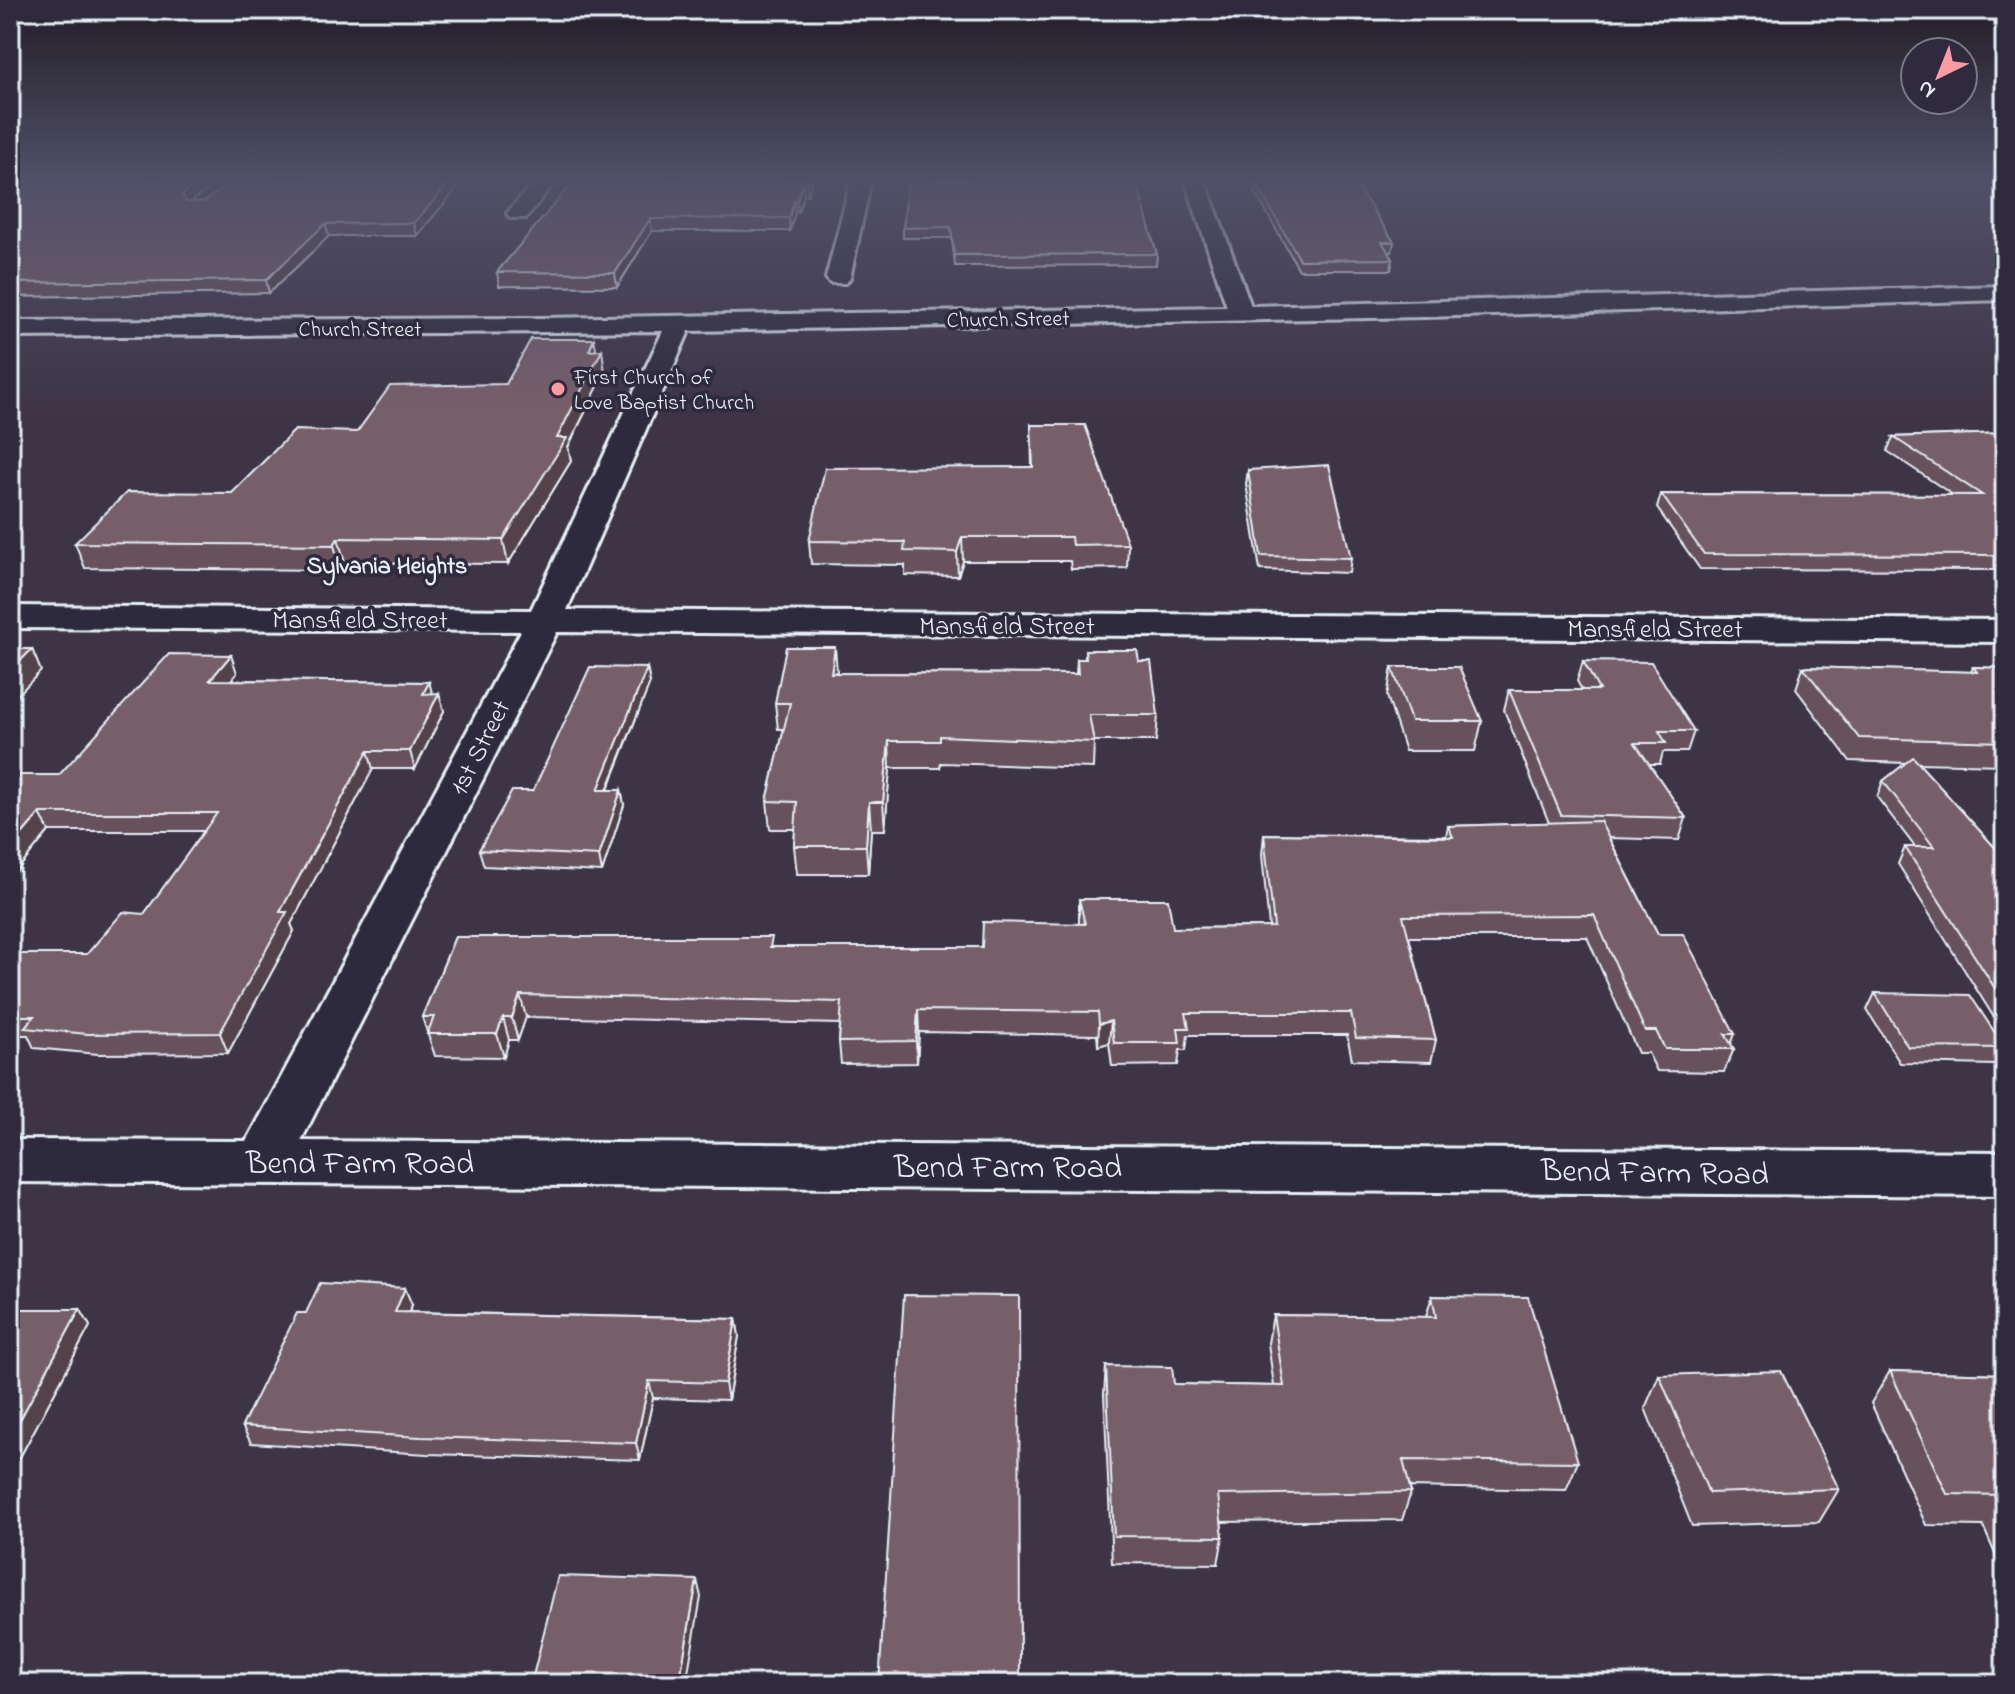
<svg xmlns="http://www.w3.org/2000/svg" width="2015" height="1694" viewBox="0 0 2015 1694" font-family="'Indie Flower',sans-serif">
	<rect width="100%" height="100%" fill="#3d3446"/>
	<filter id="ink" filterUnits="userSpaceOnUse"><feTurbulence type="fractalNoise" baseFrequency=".0125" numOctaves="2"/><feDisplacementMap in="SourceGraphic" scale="16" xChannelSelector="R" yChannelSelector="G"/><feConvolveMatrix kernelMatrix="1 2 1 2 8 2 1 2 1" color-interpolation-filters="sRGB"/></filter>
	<g filter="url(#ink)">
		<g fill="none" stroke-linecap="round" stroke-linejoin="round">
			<defs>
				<g id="minor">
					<path d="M536,180h20l-30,38h-16l-3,-5z"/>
					<path d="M851,180h20l-21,98 -4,5h-16l-4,-5z"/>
					<path d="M1185,180h20l46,126 754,-20v14l-581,17 -735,14 -122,279 1438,10v22l-1448,-10 -256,509 1704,11v44l-1995,-14v-42l237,1 274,-510 -511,-3v-22l521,4 132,-279 -653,6v-16l530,-3 687,-11z"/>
				</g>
			</defs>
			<!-- minor casing -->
			<use href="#minor" stroke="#e8f1f8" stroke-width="6"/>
			<!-- minor -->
			<use href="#minor" fill="#2f2a3d" fill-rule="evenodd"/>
		</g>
		<!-- wall -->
		<g fill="#66515b" stroke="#e8f1f8" stroke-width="2">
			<path d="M10,180h210l-29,22h13l29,-22h231l-47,56h-88l-60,57 -259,4z"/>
			<path d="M567,180h245l-4,15h-4l-6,17h-3l-5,19h-138l-35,56 -118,-1 -2,-14 78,-92z"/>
			<path d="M908,180l249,74 -1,11 -201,1 -3,-28h-49v-10z"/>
			<path d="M1248,180h105l41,62 -2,10h-4l5,7 -2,11h-92z"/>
			<path d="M596,350l9,22 -37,75 3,14 -63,103 -163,-1 -4,7 -256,-2 -10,-25 157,-50 125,-61 149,-48z"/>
			<path d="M1031,425l97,119 -1,24 -56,1 -1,-8h-107l-5,15 -53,-1v-10l-94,-1 -2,-23 223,-74z"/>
			<path d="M2005,433v137l-305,-1 -43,-61 4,-14 292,1 -66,-44 6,-14z"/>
			<path d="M1248,470l103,88 -2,15 -89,-3 -14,-86z"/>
			<path d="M1085,650l54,11 19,54 -2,26h-62l-1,27 -152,-5 -1,5h-50l-5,62h-14l-3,44h-71l-3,-28 1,-17h-25l-3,-28 17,-72h-6l-3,-26 62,-30 239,1 1,-15h8z"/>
			<path d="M1583,661l111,70 -7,21h-24l-3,12h-11l37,54 -7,22 -70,-2 49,96 77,100 -4,10 3,5 -10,23 -67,-1 -9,-18h-10l-51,-116h-178l27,103 -5,22 -79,-2 -5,-25h-159l-2,15h-6l-2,15 -66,1 -3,-23 -11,3 -1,-11 -178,-3 -2,31 -76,1 -2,-22 1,-18 -314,-7 -8,23h-9l-5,17 -69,-1 -13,-39 33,-80 318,10h209l97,-23v-25l94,29 96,-1 -7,-72 2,-21 182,2 2,-10 101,-3 -45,-113 5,-20h73l-5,-9z"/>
			<path d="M1392,667l90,54 -7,30h-70l-18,-55z"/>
			<path d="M1803,667l168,5 2,-5 32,1v97l-87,-2 81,89h6v183l-107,-171 7,-17h10l-38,-50 6,-16 23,-18 -56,-2 -54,-72z"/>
			<path d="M647,668l3,15 -42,107h13l3,15 -22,67 -118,-6 -5,-16z"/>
			<path d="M237,673l-6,7 198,2 3,12 12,17 -29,58h-42l-82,155 3,7 -66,122 -130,1 -64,-6 -6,-13h-18v-81h77l57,-40 60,-83h-155l-39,47v-103h49z"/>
			<path d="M1875,993l130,53v4l-8,15 -97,-2 -33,-53z"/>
			<path d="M1432,1296l146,166 -12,28 -157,-3 2,5 -9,28 -181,2 2,15 -5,27 -106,-1 -8,-169 2,-28 68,18 100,2 -6,-43 5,-28 153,2z"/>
			<path d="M412,1305l-3,7 327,7 3,17 -11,64 -75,-2 -13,62 -213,-6 -176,-11 -9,-17 64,-113z"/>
			<path d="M10,1309h70l10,17 -71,133h-9z"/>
			<path d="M1890,1371l115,3v203l-22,-51 -57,-1 -55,-122z"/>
			<path d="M1659,1375l180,114 -20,33 -127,4 -47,-118z"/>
		</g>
		<!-- shaded-wall -->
		<g fill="#53424a" stroke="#e8f1f8" stroke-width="2">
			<path d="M201,180h19l-34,26 -4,-12z"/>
			<path d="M452,180h12l-47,56 -3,-13z"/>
			<path d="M808,180h4l-4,15 -1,-12z"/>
			<path d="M803,183l1,12 -6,17 -1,-12z"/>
			<path d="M794,200l1,12 -5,19 -1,-13z"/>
			<path d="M650,219l2,12 -35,56 -2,-14z"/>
			<path d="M325,224l4,12 -60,57 -3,-13z"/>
			<path d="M594,339l4,19 4,-8 3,22 -37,75 3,14 -63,103 -5,-24 54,-102 32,-87z"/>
			<path d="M962,537l1,24 -5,15 -1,-24z"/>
			<path d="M338,538l7,25 -4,7 -7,-25z"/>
			<path d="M835,647l2,25 -6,1z"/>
			<path d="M32,649l9,22 -31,32v-32z"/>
			<path d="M231,655l6,18 -20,24 -7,-17z"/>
			<path d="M647,668l3,15 -49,122 -3,-15z"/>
			<path d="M429,682l5,18 -11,-6z"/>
			<path d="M439,693l5,18 -29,58 -5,-18z"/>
			<path d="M889,741l1,27 -5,62 -2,-28z"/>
			<path d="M368,751l5,18 -82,155 3,7 -66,122 -8,-20 60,-121z"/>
			<path d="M621,790l3,15 -22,67 -3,-16z"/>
			<path d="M869,802l2,28 -3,44 -2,-28z"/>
			<path d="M40,813l9,18 -38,47 -1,-30z"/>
			<path d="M520,995l6,22 -8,23 -6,-22z"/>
			<path d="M918,1010l1,22 -2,31 -1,-22z"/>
			<path d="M503,1018l6,22 -5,17 -7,-23z"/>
			<path d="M1111,1021l-2,22 -11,3 1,-22z"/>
			<path d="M405,1288l7,17 -10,24 -7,-17z"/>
			<path d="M80,1309l10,17 -71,133 -9,-13v-8z"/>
			<path d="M736,1319l3,17 -11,64 -3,-17z"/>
			<path d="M649,1381l4,17 -13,62 -4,-17z"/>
			<path d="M697,1580l4,17 -15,87h-7z"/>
		</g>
		<!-- building -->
		<g fill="#775e6a" stroke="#e8f1f8" stroke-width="2">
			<path d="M10,180h191l-19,14 4,8h18l29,-22h219l-38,43 -89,1 -59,56 -256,3z"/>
			<path d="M575,180h233l-1,3h-4l-6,17h-3l-5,18 -139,1 -35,54 -118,-1z"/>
			<path d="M908,180h228l21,74 -203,1 -3,-28 -48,1z"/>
			<path d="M1254,180h99l41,62h-12l11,17 -93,1z"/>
			<path d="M531,339h63l-5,12 13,-1 -45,88h10l-64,102 -165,-2 -4,7 -259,-2 52,-51 105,1 63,-63 62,2 33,-46 116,-2z"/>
			<path d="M1031,425h54l43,119 -56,1 -1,-8h-109l-5,15 -53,-1 1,-9 -96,-1 16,-73 208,-1z"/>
			<path d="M2005,433v122l-301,-1 -43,-60 321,1 -89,-58z"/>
			<path d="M1329,465l22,93 -90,-2 -13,-86z"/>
			<path d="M786,647h49l-4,26 247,1 -1,-15h9l-1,-9h52l2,11h12l7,54h-69l5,27 -154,-6v5h-51l-6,61h-14l-3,44h-72l3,-44 -30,-1 23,-98h-15z"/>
			<path d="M10,649h22l-22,22z"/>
			<path d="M169,654l62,1 -21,25 219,2 -6,12 16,-1 -29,58h-42l-88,161h7l-67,121 -132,1 -64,-6 10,-12h-24v-62h77l36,-42 21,2 73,-101h-177l-30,35v-73h49z"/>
			<path d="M1583,661l68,1 43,69h-35l7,12h-31l51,75 -125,-3 -52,-125h90z"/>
			<path d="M590,667l57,1 -49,122h23l-22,66 -120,-6 33,-59h21z"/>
			<path d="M1392,667h67l23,54h-71z"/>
			<path d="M1803,667l174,5 -4,-5 32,1v74l-146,-4z"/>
			<path d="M1913,757l86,95h6v152l-100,-157h29l-51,-66z"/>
			<path d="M1600,821l58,113h25l52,100h-10l9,15h-69l-9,-18h-11l-51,-116 -191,1 33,124 -80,-2 -5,-25h-165l3,15h-11l2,15h-66l-3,-22 -12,3 -1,-12 -180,-2 -2,31 -77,1 3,-40 -322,-7 -8,23h-9l-6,16h-70l7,-17h-12l33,-80h317l-2,10h212l1,-25 102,2 -6,-25h89l5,29 101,-1 -10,-93 189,3 -5,-11z"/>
			<path d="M1875,993l95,2 35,53 -97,-1z"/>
			<path d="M320,1283l85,5 -10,24 341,7 -11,64 -76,-2 -13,62 -216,-6 -178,-11 55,-113h9z"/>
			<path d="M904,1295l115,1 1,388h-141z"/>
			<path d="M1432,1296l96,1 50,165 -175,-2 8,32 -193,3 5,42 -109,-1 -8,-170 66,1 2,17 110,2 -11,-71 163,2z"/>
			<path d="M10,1309h70l-70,129z"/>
			<path d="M1781,1371l58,118 -130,4 -50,-118z"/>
			<path d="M1890,1371l115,3v121l-58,-1z"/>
			<path d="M558,1576l139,4 -18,104h-148z"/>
		</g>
	</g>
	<!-- sky -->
	<linearGradient id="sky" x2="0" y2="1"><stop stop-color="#221d26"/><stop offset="0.43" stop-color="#515068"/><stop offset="1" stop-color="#515068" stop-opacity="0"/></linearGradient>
	<rect width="2015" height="417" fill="url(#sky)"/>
	<!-- markers -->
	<circle fill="#ff9aa2" stroke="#2f2a3d" stroke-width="3" cx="558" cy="389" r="8"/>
	<g text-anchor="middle" stroke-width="7" stroke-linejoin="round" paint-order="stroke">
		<!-- far-street labels -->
		<g font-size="22" fill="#e8f1f8" stroke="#2f2a3d">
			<text transform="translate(1008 318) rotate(-1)" y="8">Church Street</text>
			<text x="360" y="336">Church Street</text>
		</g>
		<!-- far-poi labels -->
		<g font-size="22" fill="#e8f1f8" stroke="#2f2a3d" text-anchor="start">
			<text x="574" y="384">First Church of<tspan x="574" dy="25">Love Baptist Church</tspan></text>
		</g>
		<!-- far-neighbourhood labels -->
		<g font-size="24" font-weight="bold" fill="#e8f1f8" stroke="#2f2a3d">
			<text x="387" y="573">Sylvania Heights</text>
		</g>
		<!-- street labels -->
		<g font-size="26" fill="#e8f1f8" stroke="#2f2a3d">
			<text x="360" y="628">Mansfield Street</text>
			<text x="1007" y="634">Mansfield Street</text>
			<text x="1655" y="637">Mansfield Street</text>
			<text transform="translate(479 747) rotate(-63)" y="9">1st Street</text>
		</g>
		<!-- near-street labels -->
		<g font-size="32" fill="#e8f1f8" stroke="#2f2a3d">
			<text x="360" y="1173">Bend Farm Road</text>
			<text x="1008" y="1177">Bend Farm Road</text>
			<text transform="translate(1655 1171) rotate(1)" y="11">Bend Farm Road</text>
		</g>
	</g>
	<!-- margin -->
	<rect width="2015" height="1694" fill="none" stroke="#2f2a3d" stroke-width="40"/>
	<rect x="20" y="20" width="1975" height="1654" fill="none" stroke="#e8f1f8" stroke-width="3" filter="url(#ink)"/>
	<!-- north arrow -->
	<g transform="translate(1939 76) rotate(223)"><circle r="38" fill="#2f2a3d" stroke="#797a88" stroke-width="2"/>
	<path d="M0-6L14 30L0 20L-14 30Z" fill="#ff9aa2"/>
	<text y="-12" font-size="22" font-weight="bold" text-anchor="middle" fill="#e8f1f8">N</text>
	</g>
</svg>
